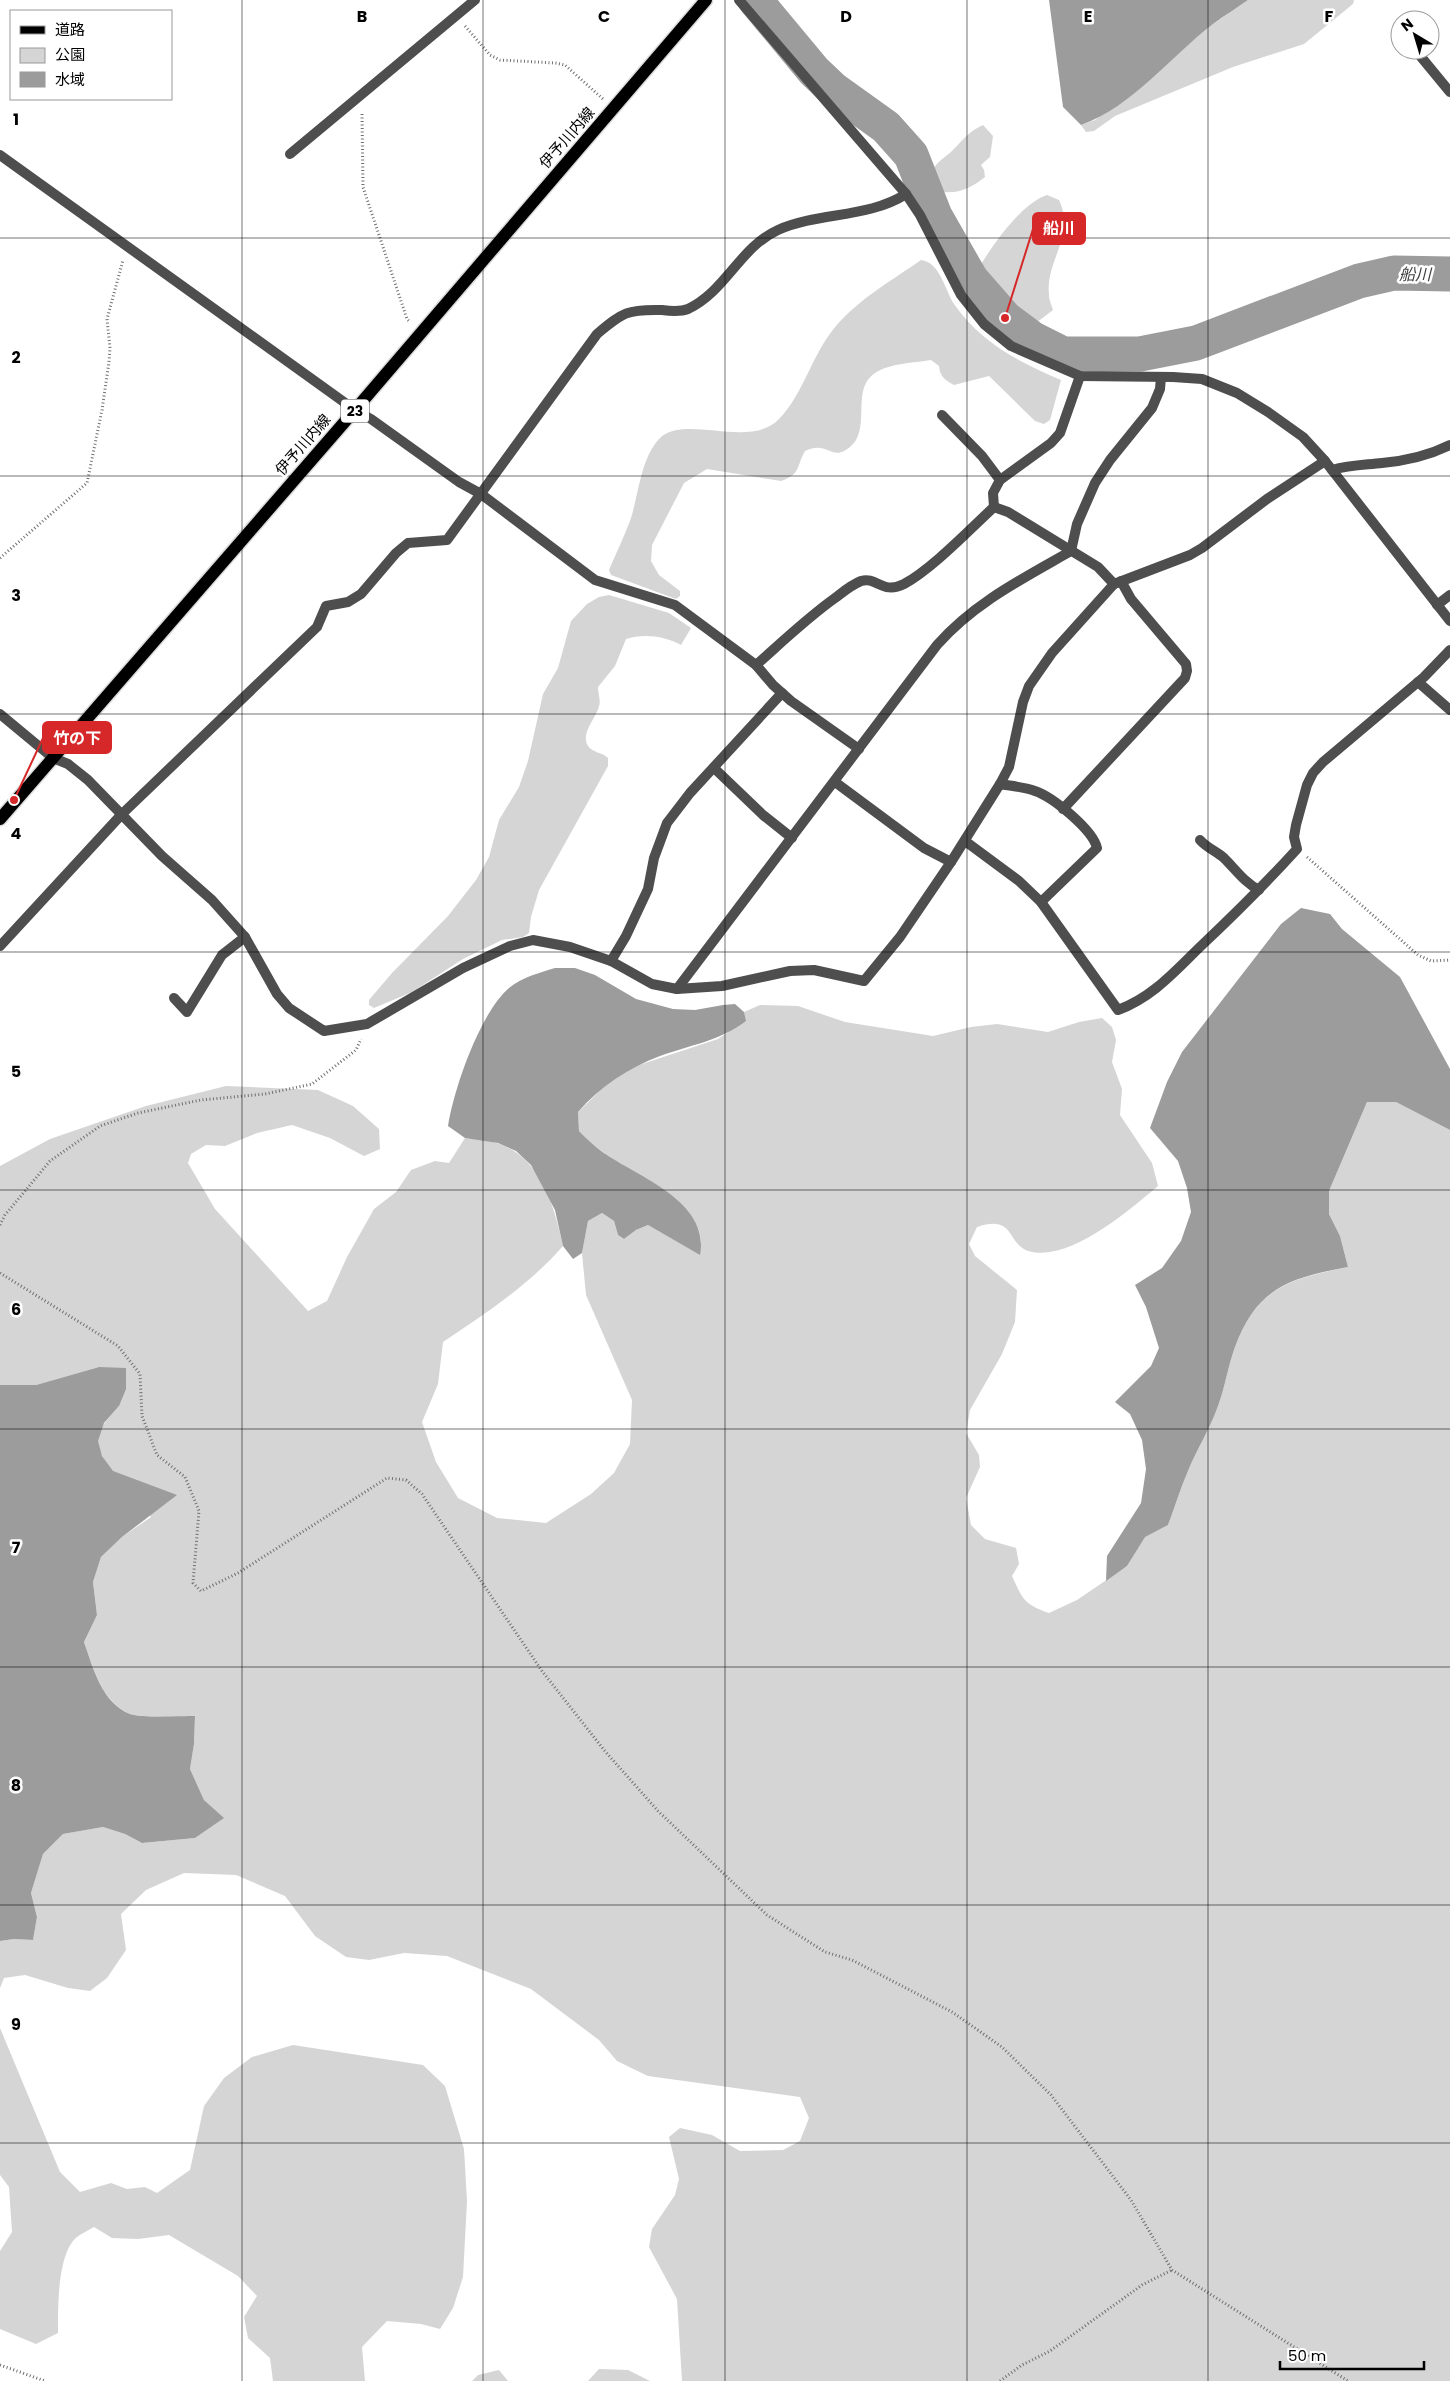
<svg xmlns="http://www.w3.org/2000/svg" width="1450" height="2381" viewBox="0 0 1450 2381" font-family="Poppins,'Noto Sans JP',sans-serif">
	<rect width="100%" height="100%" fill="#fff"/>
	<!-- green -->
	<g fill="#d5d5d5">
		<path d="M1248,0h106l-1,4 -49,40 -71,23 -118,49 -21,15 -8,1 -5,-7 14,-5 118,-96z"/>
		<path d="M983,125l10,11 -3,21 -9,8 3,5 1,7c-13,10 -25,17 -43,15l-9,-22c5,-10 12,-12 20,-20 10,-10 16,-19 30,-25z"/>
		<path d="M1047,195l12,5c17,36 -14,61 -10,95 0,5 3,11 4,15l-17,13c-27,-7 -42,-35 -56,-57 14,-23 41,-62 67,-71z"/>
		<path d="M921,260c19,2 24,30 33,44 27,39 65,58 107,76l-11,40 -6,4 -9,-3 -46,-45 -35,9c-9,-5 -14,-8 -15,-19l-8,-6c-17,3 -41,3 -56,13 -27,18 1,62 -31,78 -13,7 -19,-10 -39,0 -9,16 -4,23 -24,30l-74,-12 -23,14 -32,62 -1,16 8,14 21,16v5l-4,3 -65,-24 -2,-5c7,-17 15,-33 21,-49 9,-26 10,-61 29,-82 25,-26 91,11 120,-20 24,-25 32,-61 53,-88 22,-29 59,-50 89,-71z"/>
		<path d="M609,595l60,18 22,15 -10,17c-15,-9 -38,-12 -55,-6l-11,27 -17,21c0,6 3,14 1,19 -3,13 -19,27 -11,40 5,7 14,6 20,12v8l-69,124 -8,27 -2,16 -6,4 -21,3 -39,19 -51,33 -38,16 -5,-3v-5l23,-27 56,-57 28,-36 13,-23 10,-37 20,-33 9,-26 15,-67 15,-26 13,-47 16,-17 12,-7z"/>
		<path d="M760,1005l38,1 47,16 88,14 38,-9 26,-3 51,8 31,-10 23,-4 10,9 4,13 -4,22 10,27 -2,26 32,48 6,23c-30,25 -89,77 -130,65 -21,-7 -13,-37 -51,-24l-8,17 6,12 42,34 -2,32 -13,32 -32,56 -4,23 13,22 1,12 -14,31 5,27 14,14 31,9 3,16 -7,12c11,24 12,28 37,37l28,-13 50,-34 17,-29 24,-12c7,-18 12,-36 20,-54 9,-22 22,-42 30,-65 7,-19 10,-40 17,-59 22,-60 55,-68 113,-80l-8,-31 -11,-22v-23l38,-89h29l54,28v1251h-768l-5,-82 -28,-52 3,-18 23,-34 4,-16 -10,-42 11,-9 32,7 28,16 43,-1 17,-9 9,-23 -9,-21 -152,-21 -31,-15 -18,-21 -68,-51 -84,-33 -43,-3 -35,7 -23,-3 -31,-21 -30,-40 -49,-21 -52,-2 -38,17 -25,24 5,36 -19,28 -17,13 -22,-3 -43,-13 -21,3 -4,10v-47l14,-2 19,1 4,-23 -6,-24 12,-39 20,-20 40,-7 22,7 17,9 53,-5 28,-20 -19,-18 -14,-31 4,-25 1,-27c-14,-1 -54,1 -65,-3 -28,-12 -37,-46 -46,-72l13,-27 -4,-33 8,-25 21,-20 29,-20c-14,-17 -52,-53 -53,-75 -1,-14 13,-26 21,-36l-20,-39 -63,18h-36v-219l50,-27 96,-33 80,-20 92,4 35,16 26,23 1,20 -16,7 -34,-18 -38,-13 -35,8 -32,13 -19,-1 -15,9 -3,9 27,46 93,102 19,-10 20,-44 27,-48 22,-17 15,-22 24,-9 14,2 16,-25c11,1 24,2 35,6 42,16 54,62 63,102 -34,39 -77,67 -120,96l-5,42 -16,38 14,40 22,36 39,20 49,5 45,-29 23,-21 16,-29 2,-44 -46,-105 -4,-42 6,-32 14,-8 12,8 4,14 6,4 12,-9 12,-5 51,29c16,-51 -73,-82 -103,-107 -6,-5 -12,-11 -17,-16l-1,-19 32,-31 26,-15 82,-27 27,-18 -1,-9z"/>
		<path d="M0,2028l60,144 20,20 31,-9 16,6 18,-2 12,6 33,-23 14,-64 20,-28 28,-21 41,-12 130,20 22,21 19,63 3,52 -4,76 -10,31 -13,21 -19,-5 -34,-3 -25,26 3,34h-92l-3,-23 -22,-20 -4,-21 13,-21 -19,-20 -69,-41 -31,4 -26,-1 -18,-11c-5,3 -12,6 -17,10 -20,16 -19,72 -19,96l-22,11 -36,-15v-78l12,-19 -3,-45 -9,-12z"/>
		<path d="M599,2369l29,1 22,11h-62z"/>
		<path d="M499,2370l9,11h-36l6,-6z"/>
	</g>
	<!-- water -->
	<g fill="#9c9c9c">
		<path d="M1049,0h199c-11,8 -23,15 -35,24 -42,32 -81,83 -132,101l-18,-18z"/>
		<path d="M1301,908l29,6 12,15 58,48 50,92v61l-54,-28h-29l-38,89v23l11,22 8,31c-58,11 -91,20 -113,80 -7,19 -10,40 -17,59 -8,23 -21,43 -30,65 -8,18 -13,36 -20,54l-23,12 -18,29 -21,15 1,-25 34,-53 5,-34 -4,-29 -12,-26 -15,-12 36,-36 8,-18 -13,-41 -11,-22 27,-17 19,-27 10,-29 -4,-24 -9,-27 -28,-33 17,-46 15,-30 99,-128z"/>
		<path d="M555,968h20l20,7 41,24 37,10 22,1 28,-5 12,-1 9,8 2,9c-26,20 -56,24 -86,35 -32,12 -59,30 -82,56l1,19c5,5 11,11 17,16 34,28 115,51 104,108l-52,-30 -12,5 -12,9 -6,-4 -4,-14 -12,-8 -14,8 -6,32 -9,6 -10,-13 -8,-36 -24,-45 -15,-14 -18,-8 -33,-5 -17,-12c6,-38 32,-113 61,-138 13,-11 30,-15 46,-20z"/>
		<path d="M99,1367l27,1v21l-7,17 -15,17 -6,18 4,15 11,15 64,24 -55,42 -21,20 -8,25 4,33 -13,27c9,26 18,61 46,72 11,4 51,2 65,2l-1,28 -4,25 14,31 20,18 -29,20 -53,5 -17,-9 -22,-7 -40,7 -20,20 -12,39 6,24 -4,23 -19,-1 -14,2v-556h36z"/>
	</g>
	<g fill="none" stroke-linecap="round" stroke-linejoin="round">
		<!-- river -->
		<path stroke="#9c9c9c" stroke-width="35" d="M755,0l59,71 19,18 53,38 25,28 24,61 36,63 34,39 28,21 30,15h77l56,-11 163,-62 35,-8 56,1"/>
		<defs>
			<path id="primary" d="M0,819l355,-409 351,-410"/>
		</defs>
		<!-- primary casing -->
		<use href="#primary" stroke="#dbdbdb" stroke-width="15"/>
		<!-- path -->
		<g stroke="#707070" stroke-width="3" stroke-dasharray="1 2.5" stroke-linecap="butt">
			<path d="M465,26l25,29 10,5 55,3 10,2 38,34"/>
			<path d="M362,114l1,73 44,132 3,3"/>
			<path d="M0,558l87,-75 15,-73 7,-48 1,-14 -3,-29 16,-59"/>
			<path d="M1307,857l111,98 13,6 19,-1"/>
			<path d="M0,1225l5,-10 45,-54 50,-35 38,-13 63,-13 64,-6 47,-10 44,-34 5,-11"/>
			<path d="M0,1273l118,73 22,28 2,42 15,39 28,22 14,34 -6,72 8,8 37,-18 149,-95 19,2 16,14 120,177 62,79 54,61 109,104 58,37 27,8 100,52 50,35 49,48 80,105 41,70 176,111"/>
			<path d="M0,2365l45,16"/>
			<path d="M1000,2381l22,-16 28,-14 92,-66 30,-15"/>
		</g>
		<!-- street -->
		<g stroke="#4e4e4e" stroke-width="10">
			<path d="M739,0l167,194 14,21 41,80 23,29 27,22 69,30 93,1 29,2 35,14 31,19 35,25 22,24 125,160"/>
			<path d="M1417,52l33,40"/>
			<path d="M290,154l185,-154"/>
			<path d="M0,155l355,255 16,9 88,63 22,12 114,86 80,25 81,60 17,20 18,16 68,48"/>
			<path d="M942,415l40,41 18,24"/>
			<path d="M1332,470c18,-5 33,-5 50,-7 22,-2 48,-8 68,-18"/>
			<path d="M994,507l14,5 90,55 16,17"/>
			<path d="M1437,605l13,-10"/>
			<path d="M756,665c26,-23 51,-47 79,-67 8,-6 16,-13 26,-17 16,-5 21,14 43,3 28,-15 66,-55 90,-77l-1,-14 7,-13 51,-37 9,-10 20,-57"/>
			<path d="M1418,682l32,28"/>
			<path d="M0,714l53,44 15,6 20,16 74,76 50,44 33,37 32,57 12,14 35,23 43,-7 96,-56 47,-22 23,-6 37,7 41,14 41,23 25,5 45,-3 68,-15 24,-1 50,11 36,-44 51,-75 49,-78 9,-17 14,-65 6,-16 23,-33 62,-69 76,-29 12,-7 65,-49 58,-38"/>
			<path d="M714,768l49,47 29,23"/>
			<path d="M835,782l89,66 27,14"/>
			<path d="M1000,784c11,2 24,3 35,7 18,6 58,39 62,57l-56,54"/>
			<path d="M1063,809l122,-131 2,-7 -1,-7 -55,-65 -10,-18"/>
			<path d="M1200,840c7,8 16,11 24,18 12,12 20,24 35,32"/>
			<path d="M965,841l54,40 22,21 77,108c35,-13 57,-39 84,-65 33,-31 65,-63 95,-96l-3,-12 2,-12 11,-40 6,-12 10,-11 101,-85 26,-27"/>
			<path d="M0,946l122,-132 195,-187 9,-21 22,-4 13,-8 35,-41 12,-10 39,-3 150,-206c26,-22 31,-25 65,-24 8,1 18,2 26,-1 38,-18 52,-62 90,-79 41,-18 91,-12 128,-36"/>
			<path d="M611,961l15,-25 22,-47 6,-31 13,-35 23,-30 92,-100"/>
			<path d="M677,989l260,-344c37,-42 85,-66 134,-94l6,-27 18,-41 15,-23 42,-52 8,-19 1,-12"/>
			<path d="M174,998l13,14 35,-57 23,-18"/>
		</g>
		<!-- primary -->
		<use href="#primary" stroke="#000" stroke-width="12"/>
	</g>
	<!-- grid -->
	<path fill="none" stroke="#000" stroke-width="1" stroke-opacity="0.55" d="M242,0v2381M483,0v2381M725,0v2381M967,0v2381M1208,0v2381M0,238h1450M0,476h1450M0,714h1450M0,952h1450M0,1190h1450M0,1429h1450M0,1667h1450M0,1905h1450M0,2143h1450"/>
	<g text-anchor="middle" stroke-width="5" stroke-linejoin="round" paint-order="stroke">
		<!-- shield labels -->
		<rect fill="#fff" stroke="#4c4c4c" stroke-width="1" x="341" y="399.5" width="28" height="23" rx="4"/>
		<g font-size="14" font-weight="bold" fill="#000">
			<text x="355" y="416">23</text>
		</g>
		<!-- street labels -->
		<g font-size="15" fill="#000" stroke="#fff">
			<text transform="translate(567 138) rotate(-49)" y="5">伊予川内線</text>
			<text transform="translate(303 445) rotate(-49)" y="5">伊予川内線</text>
		</g>
		<!-- water labels -->
		<g font-size="16" font-style="italic" fill="#3d3d3d" stroke="#fff">
			<text x="1415" y="280">船川</text>
		</g>
	</g>
	<g font-size="16" text-anchor="middle" font-weight="bold" fill="#000" stroke="#fff" stroke-width="5" stroke-linejoin="round" paint-order="stroke">
		<text x="362" y="22">B</text>
		<text x="604" y="22">C</text>
		<text x="846" y="22">D</text>
		<text x="1088" y="22">E</text>
		<text x="1329" y="22">F</text>
		<text x="16" y="125">1</text>
		<text x="16" y="363">2</text>
		<text x="16" y="601">3</text>
		<text x="16" y="839">4</text>
		<text x="16" y="1077">5</text>
		<text x="16" y="1315">6</text>
		<text x="16" y="1553">7</text>
		<text x="16" y="1791">8</text>
		<text x="16" y="2030">9</text>
	</g>
	<!-- callouts -->
	<path fill="none" stroke="#d62828" stroke-width="2" d="M1005 318L1033 229M14 800L43 738"/>
	<g fill="#d62828" stroke="#fff" stroke-width="2">
		<circle cx="1005" cy="318" r="5"/>
		<circle cx="14" cy="800" r="5"/>
	</g>
	<g fill="#d62828" stroke="#d62828" stroke-width="2">
		<rect x="1033" y="213" width="52" height="31" rx="5"/>
		<rect x="43" y="722" width="68" height="31" rx="5"/>
	</g>
	<g font-size="16" text-anchor="middle" font-weight="bold" fill="#fff">
		<text x="1059" y="234">船川</text>
		<text x="77" y="744">竹の下</text>
	</g>
	<!-- legend -->
	<rect x="10" y="10" width="162" height="90" fill="#ffffff" stroke="#999999"/>
	<rect x="20" y="26" width="25" height="8" fill="#000000" stroke="#999999"/>
	<text x="55" y="35" font-size="15" fill="#000000">道路</text>
	<rect x="20" y="48" width="25" height="15" fill="#d5d5d5" stroke="#999999"/>
	<text x="55" y="60" font-size="15" fill="#000000">公園</text>
	<rect x="20" y="72" width="25" height="15" fill="#9c9c9c" stroke="#999999"/>
	<text x="55" y="85" font-size="15" fill="#000000">水域</text>
	<!-- north arrow -->
	<g transform="translate(1415 35) rotate(322)"><circle r="24" fill="#ffffff" stroke="#999999"/>
	<path d="M0-4L9 19L0 12L-9 19Z" fill="#000000"/>
	<text y="-8" font-size="14" font-weight="bold" text-anchor="middle" fill="#000000">N</text>
	</g>
	<!-- scale -->
	<path d="M1280 2361v8h144v-8" fill="none" stroke="#000000" stroke-width="2.5"/>
	<text x="1288" y="2361" font-size="15" fill="#000000" stroke="#ffffff" stroke-width="4" paint-order="stroke">50 m</text>
</svg>
